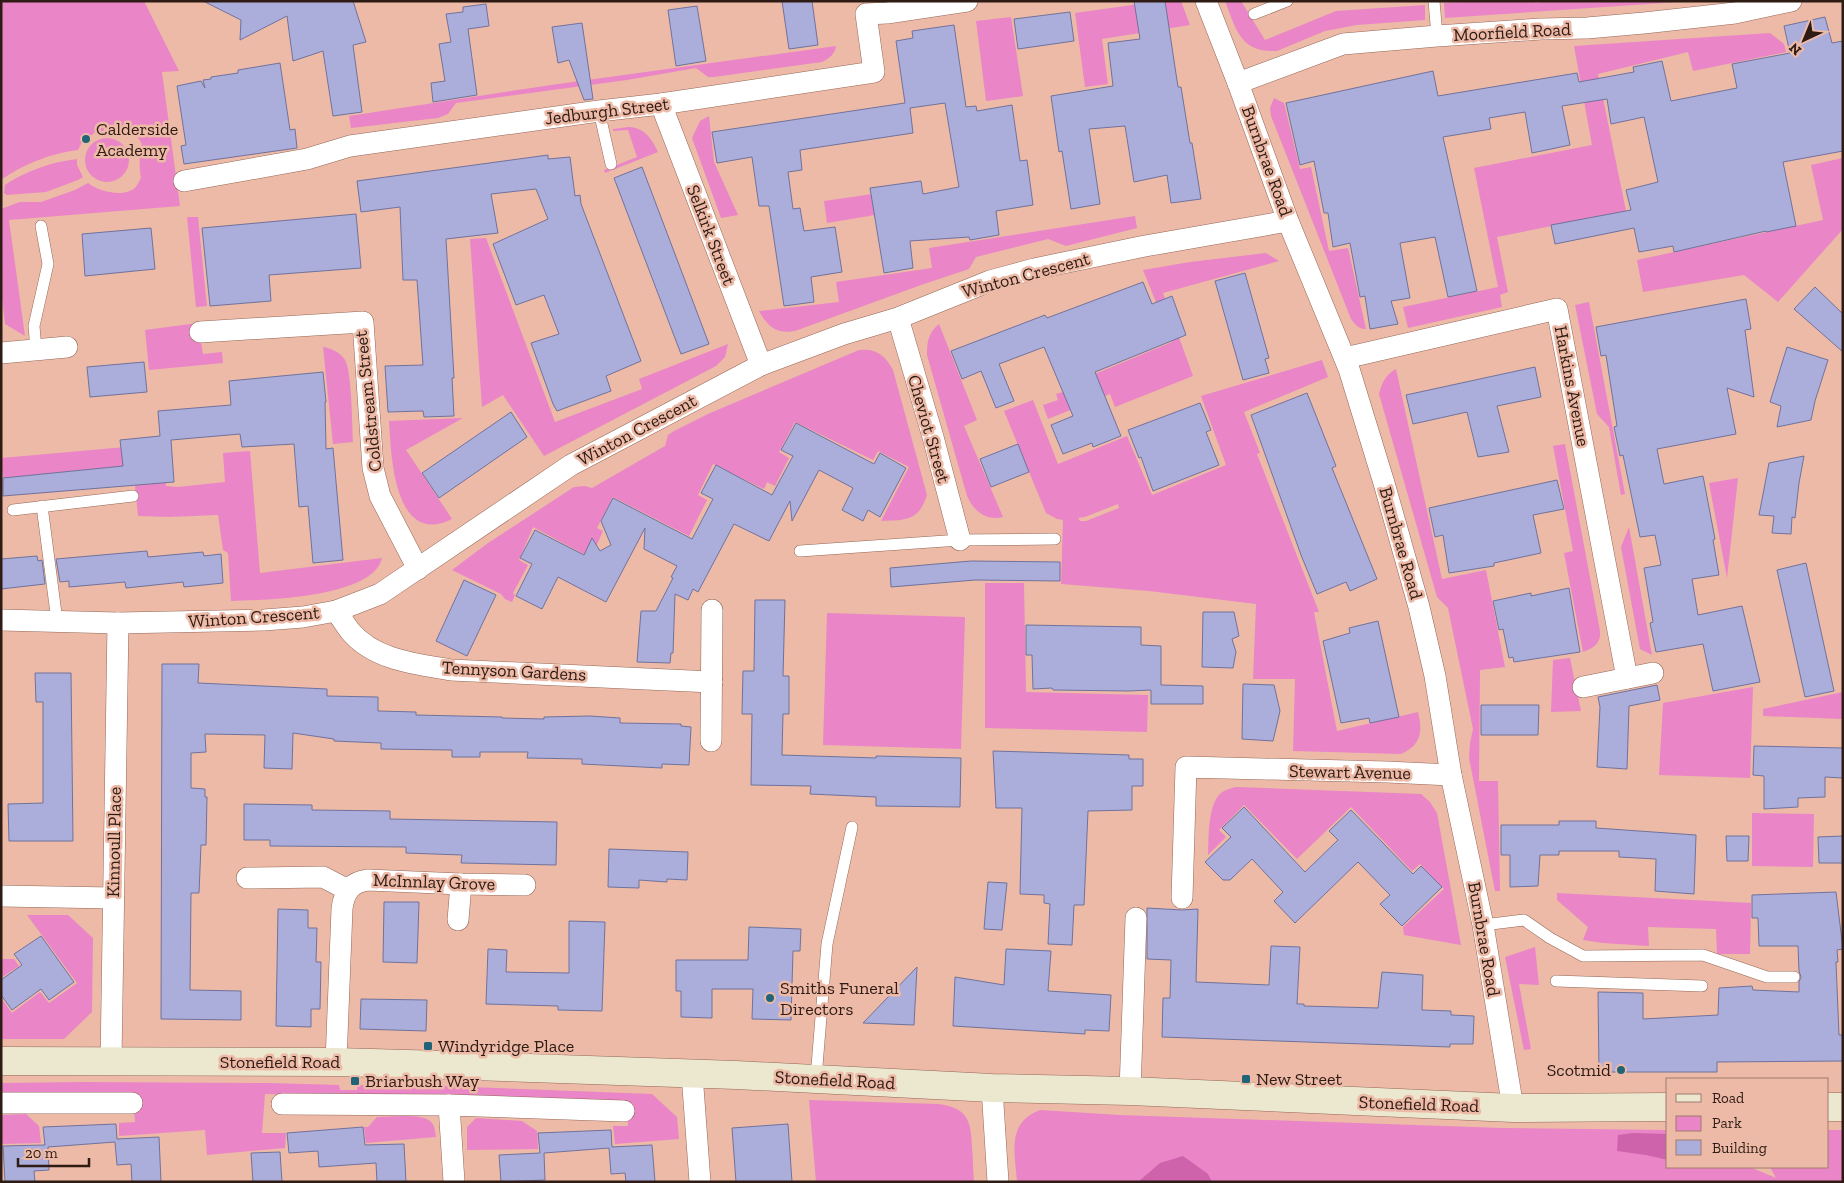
<svg xmlns="http://www.w3.org/2000/svg" width="1844" height="1183" viewBox="0 0 1844 1183" font-family="'Zilla Slab',serif">
	<rect width="100%" height="100%" fill="#edbaa7"/>
	<!-- green -->
	<g fill="#ea85c7" fill-rule="evenodd">
		<path d="M1,1h143l35,70 -17,1 18,134 -171,14 16,116 -20,-12 -4,-36v-79l19,-7h21l34,-12 13,-7c10,8 35,15 47,5 2,-2 4,-7 6,-10 -2,-12 -2,-22 1,-34l-5,-8 -7,-5h-33l-15,11 -4,8c-26,3 -55,14 -77,30z"/>
		<path d="M1161,1h20l9,24 -88,14 6,45 -23,3 -10,-74z"/>
		<path d="M1225,1h16l24,39 71,-29 89,-6v15l-68,5 -32,6 -48,20c-36,2 -41,-21 -52,-50z"/>
		<path d="M1480,1h55v2l10,-2h148l-248,17 -1,-15z"/>
		<path d="M1011,17l12,79 -37,5 -10,-80z"/>
		<path d="M1770,33l14,11 2,8 -93,19 -5,-19 -90,22 28,137 -129,26 11,55 -8,3 2,12 -94,21 -5,-21 95,-20 -24,-119 118,-23 -18,-99z"/>
		<path d="M836,46c-1,8 -6,12 -14,16l-108,15h-6l-12,-9 -69,12 -171,23 -8,11 -10,4 -87,10 -2,-12 202,-31z"/>
		<path d="M1274,98l10,5 16,66 11,-2 18,84 19,-3 18,81c-8,0 -11,-5 -15,-10l-80,-203 -1,-8z"/>
		<path d="M709,116l5,46 24,53 -17,3 -29,-80 8,-17z"/>
		<path d="M629,127c16,1 23,12 29,25l-53,21 -1,-3 33,-13 -9,-27 -15,1v-2z"/>
		<circle cx="107" cy="160" r="22"/>
		<path d="M1843,158v71l-65,73 -34,-27 -101,17 -6,-32 186,-40 -12,-55z"/>
		<path d="M77,159v6l6,12 -5,3 -32,12 -39,3 -3,-2 1,-8c20,-14 47,-23 72,-26z"/>
		<path d="M915,188l8,19 -96,16 -3,-22z"/>
		<path d="M1135,216l2,12 -71,18 -18,-7 -72,18 -7,12 -48,16 -126,46c-19,3 -27,-4 -36,-20l80,-9 -3,-20 96,-14 -3,-20z"/>
		<path d="M187,217h11l9,89 -11,1z"/>
		<path d="M486,238l69,184 87,-33 -3,-10 89,-35 -3,13 -9,9 -172,90 -41,-61 -21,12 -12,-168z"/>
		<path d="M1266,253l13,8 -116,32 30,83 -78,31 -5,-13 -62,25 -5,-14 15,-5 -2,-6 7,-2 -2,-4 111,-46 -29,-72 47,-8z"/>
		<path d="M1589,302l36,192 -4,1 -12,-68 -12,-13 -22,-109z"/>
		<path d="M198,323l5,31 19,-2 1,11 -74,7 -4,-40z"/>
		<path d="M939,324l38,96 -13,6 39,91c-18,4 -29,-6 -36,-21l-40,-141c0,-13 1,-22 12,-31z"/>
		<path d="M323,347c8,1 18,6 22,13 7,13 7,64 8,82l-20,2z"/>
		<path d="M859,350c17,-2 26,5 34,20l34,125c-8,26 -21,25 -46,26l28,-54 -31,-16 -5,9 -78,-38 -16,30 10,6 -14,28 -8,-4 -3,7 -51,-25 -15,31 9,5 -18,36 -76,-39 -16,31 6,3 -12,27 -58,-31 -14,33 9,5 -15,28 2,2 -3,7 -7,-3 -4,-5 -49,-24 36,-27 86,-56 11,-1 7,2 73,-42 3,-11 6,-4 34,-17z"/>
		<path d="M1322,360l6,17 -84,35 16,41 -3,1 62,158h-5l23,119 81,-19c5,20 3,33 -17,42l-108,-3 2,-72h-42l3,-75 -107,-13 -88,-7 2,-64 -6,-1 -11,-6 -42,-102 29,-11 25,64 69,-28 25,59 74,-30 -25,-69zM1118,504l1,4 -33,13h-6l-2,-3 7,-1z"/>
		<path d="M1396,369l46,210 44,-9 19,97 -25,3 -1,111h19l2,110h-5l-26,-133 1,-15 3,-14 -25,-121 -11,-11 -58,-203c3,-11 6,-19 17,-25z"/>
		<path d="M463,418l-57,32 46,69c-58,29 -61,-64 -63,-98z"/>
		<path d="M160,444l6,42 12,1 47,-5 -2,-29 27,-2 10,122 122,-15c-9,40 -118,42 -151,43l-3,-48 -5,-3 -5,-35 -49,2 -31,-1 -5,-51 -130,13 -2,-20z"/>
		<path d="M1565,444l35,187c1,13 -6,17 -17,21l-19,-99 9,-2 -20,-105z"/>
		<path d="M1738,478l-11,100 -18,-95z"/>
		<path d="M1629,527l23,128 -12,-6 -19,-102z"/>
		<path d="M985,583h39l2,109 122,3 -1,37 -162,-4z"/>
		<path d="M827,613l138,4 -4,132 -138,-4z"/>
		<path d="M1570,658l11,53 -30,1 2,-52z"/>
		<path d="M1753,687l-3,91 -91,-3 4,-72z"/>
		<path d="M1843,692v27l-80,-3v-7z"/>
		<path d="M1236,787l185,7 9,8 7,11 24,132 -57,-10 -1,-8 41,-38 -24,-25 -8,7 -61,-64 -54,52 -53,-54 -25,25 7,7 -18,18c1,-18 -1,-55 16,-64 3,-2 8,-3 12,-4z"/>
		<path d="M1752,813l62,1 -1,53 -61,-1z"/>
		<path d="M1557,893l194,10 -1,51h-33l-1,-25 -68,-2 1,19 -46,-3 -20,-3 5,-13 -31,-27z"/>
		<path d="M27,915h41l25,23 -1,74 -28,27h-63v-41l11,15 28,-21 9,11 28,-20z"/>
		<path d="M1535,947l4,38 -20,-1 12,65 -7,1 -19,-93z"/>
		<path d="M1,959h13l5,7 -18,12z"/>
		<path d="M82,1082l187,1 70,2 1,5h17l1,-5 86,1 208,8 25,23 2,22 -64,5 -2,-18h15l-2,-23 -361,-9 -3,39h24l-1,15 -78,7 -2,-25 -86,6v-13l16,-1 -2,-29h-132v-10z"/>
		<path d="M809,1100l129,4c29,4 33,15 34,43 1,11 1,23 2,35h-158z"/>
		<path d="M1040,1110l80,5 382,13 166,2v37h82l26,11 -6,-11h58v-37h15v52h-826c-2,-29 -11,-59 23,-72z"/>
		<path d="M26,1114l13,12 2,17 -40,1v-29z"/>
		<path d="M377,1117c13,0 44,-4 53,4 5,4 5,10 6,16l-70,6 -2,-16h4z"/>
		<path d="M476,1118l46,3 15,10 1,18 -71,1v-23z"/>
	</g>
	<!-- forest -->
	<g fill="#cf63ab">
		<path d="M1633,1133l35,1v26l-22,-5 -29,-4 1,-16z"/>
		<path d="M1183,1156l25,18 4,8h-74l22,-19z"/>
	</g>
	<!-- building -->
	<g fill="#abaedb" stroke="#70729c">
		<path d="M203,1h150l13,41 -13,3 9,67 -29,4 -10,-65 -30,10 -6,-45 -47,24 1,-20z"/>
		<path d="M782,1h30l6,44 -29,4z"/>
		<path d="M1134,1h31l13,86h3l9,56h2l9,56 -30,4 -4,-28 -33,7 -9,-56 -36,3 11,75 -29,5 -9,-58 -3,1 -8,-56 62,-10 -5,-43 32,-4z"/>
		<path d="M486,4l3,22 -21,3 9,66 -44,7 -2,-19 14,-2 -6,-37 12,-2 -5,-28 17,-2v-5z"/>
		<path d="M697,6l9,55 -30,5 -8,-56z"/>
		<path d="M1070,12l4,29 -56,8 -4,-30z"/>
		<path d="M1825,17l7,26 11,-2v110l-60,11 13,64 -30,6v-1l-92,21 -1,-6 -34,6 -5,-24 -79,16 -4,-19 80,-15 -5,-20 32,-8 -14,-65 -33,7 -4,-25 -45,7 8,39 -38,8 -7,-41 -36,6 2,11 -48,8 34,154 -29,6 -13,-60 -35,6 10,55 -19,3 7,23 -28,5 -5,-33 -5,1 -10,-54 -17,4 -5,-34h-4l-10,-52 -14,4 -14,-62 147,-32 5,25 139,-23 2,9 55,-10 -1,-5 29,-6 9,40 66,-13 -5,-24 58,-11 -6,-27z"/>
		<path d="M582,23l11,76 -9,1 -15,-40 -11,3 -6,-36z"/>
		<path d="M954,25l12,82 10,-1 1,5 35,-6 8,56 7,-1 6,45 -37,6 3,24 -29,5 -1,-3 -59,4 3,27 -29,5 -14,-85 51,-7 2,13 36,-7 -14,-84 -35,5 3,25 -113,17 2,20 -14,2 5,37 7,-1 4,23 31,-4 7,45 -31,5 3,25 -30,4 -15,-100h-10l-7,-49 -35,6 -5,-31 193,-29 -9,-62 17,-3 -1,-7z"/>
		<path d="M280,63l10,67 5,-1 2,19 -113,16 -3,-18 5,-1 -9,-59 24,-5 4,7 -2,-8 8,-1v-2l27,-4v-3z"/>
		<path d="M548,155v4l22,-2 5,39 5,-1 1,9 60,157 -35,15 5,15 -54,20 -4,-7 -22,-61 28,-9 -15,-39 -28,10 -23,-61 55,-25 -12,-30 -45,5 7,39 -52,6 8,139h-2l2,38 -30,1 -1,-6 -35,1 -3,-46 38,-1 -6,-85h-14l-3,-73 -39,5 -4,-31z"/>
		<path d="M642,167l67,177 -28,10 -67,-176z"/>
		<path d="M356,214l5,54 -92,7 2,26 -61,5 -8,-78z"/>
		<path d="M151,228l4,41 -70,7 -3,-42z"/>
		<path d="M1245,273l24,85 -4,1 4,14 -26,7 -28,-99z"/>
		<path d="M1143,282l9,22 20,-8 14,39 -91,37 26,64 -28,11 -1,-4 -29,11 -12,-29 22,-9 -29,-69 -45,17 15,37 -18,7 -15,-37 -19,8 -11,-28 94,-36 2,3z"/>
		<path d="M1815,287l28,27v38l-49,-43z"/>
		<path d="M1746,299l5,30 -6,1 9,67 -27,-9 9,46 -79,15 7,35 39,-8 12,63 -2,1 6,35 -27,4 6,36 44,-9 18,76 -47,9 -10,-47 -47,8 -6,-29 3,-1 -9,-54 17,-3 -6,-30 -15,2 -17,-82 -3,1 -6,-29 3,-1 -11,-71 -5,1 -5,-29z"/>
		<path d="M1787,347l41,13 -13,41 -4,19 -34,7 4,-21 -11,-4z"/>
		<path d="M144,362l3,30 -57,5 -3,-30z"/>
		<path d="M1535,367l6,30 -44,9 12,46 -31,5 -11,-45 -54,12 -7,-29z"/>
		<path d="M323,372l3,30h-1l1,47 7,-1 10,112 -30,3 -5,-57 -9,1 -5,-63 -52,3 -2,-13 -69,6 3,42 -171,14v-18l120,-12 -3,-26 40,-4 -2,-25 73,-6 -2,-24z"/>
		<path d="M1307,393l29,73 -4,2 45,111 -27,12 -4,-9 -29,12 -16,-39 -50,-140z"/>
		<path d="M1200,403l11,27 -5,2 13,33 -66,26 -12,-34 -2,1 -11,-28z"/>
		<path d="M511,412l16,25 -88,61 -17,-25z"/>
		<path d="M796,423l78,41 6,-11 26,15 -26,49 -12,-7 -5,11 -21,-11 11,-22 -34,-18 -27,51 -2,-20 -21,40 -35,-17 -36,68 -5,-3 -5,11 -13,-6 -2,59h-2l-1,10 -33,-1 4,-51h15l17,-33 -2,-1 6,-11 -33,-17 1,-21 -39,74 -48,-25 -16,32 -26,-13 16,-32 -12,-6 15,-28 49,25 8,-17 8,13 11,-6 -10,-24 12,-23 79,41 21,-40 -12,-6 15,-28 56,30 21,-39 -12,-6z"/>
		<path d="M1018,444l11,28 -38,15 -11,-28z"/>
		<path d="M1804,456l-5,27 -4,35 -3,-1 -1,17 -19,-1 2,-17 -15,-1 10,-52z"/>
		<path d="M1557,480l7,29 -31,6 8,38 -47,10v3l-45,7 -6,-38 -8,2 -6,-29z"/>
		<path d="M147,551l1,6 55,-5 1,4 17,-2 2,29 -39,4 -1,-5 -57,6 -1,-6 -56,5v-6l-9,1 -4,-23z"/>
		<path d="M37,556l1,5 4,-1 3,24 -44,5v-30z"/>
		<path d="M971,561l89,1v19l-85,-1 -84,7 -1,-19z"/>
		<path d="M1806,563l28,128 -29,6 -28,-127z"/>
		<path d="M464,580l32,15 -29,61 -31,-15z"/>
		<path d="M1569,588l11,64 -66,10 -1,-5 -4,1 -6,-29 -4,1 -6,-29 38,-8v3z"/>
		<path d="M755,600h30l-2,76h6v38h-6l-1,41 94,3v-2l85,2 -1,49 -84,-1v-9l-66,-3 1,-8 -60,-1 1,-71h-10l1,-43h11z"/>
		<path d="M1203,612h31l5,24 -7,3 4,13 -3,16 -31,-1z"/>
		<path d="M1378,621l21,96 -29,6 -1,-5 -28,5 -18,-82 27,-8 -1,-5z"/>
		<path d="M1026,625l115,2v18l20,1v39l42,1v18h-52v-14l-23,1 -75,-1 -1,-2 -19,1 -1,-34h-6z"/>
		<path d="M162,664h37l-1,19 129,6v7l51,1v14l38,1v3l86,2v1l42,1v-2l46,-1 30,2v5l61,1v2l10,1 -2,38 -27,-1v4l-80,-4v-5l-55,-1 1,-6h-48v5h-28v-7l-71,-1v-6l-47,-2v-2l-41,-6 -1,36 -28,-1 1,-33 -60,-1 1,18 -15,1v35l14,1v8h2l-1,48h-5l-2,48h-8l-1,97 51,1v29l-80,-1z"/>
		<path d="M35,673h36l2,168h-64l-1,-37 35,-1v-101h-7z"/>
		<path d="M1243,684l31,1 6,26 -7,30 -31,-2z"/>
		<path d="M1657,685l3,15 -31,6 -2,63 -30,-2 3,-60 -2,-10z"/>
		<path d="M1481,705h58l-1,30h-57z"/>
		<path d="M1754,746l89,2v30l-18,-1v20l-27,1v9l-34,2v-33l-11,-1z"/>
		<path d="M993,751l136,4v4h14v27h-11v24l-44,1 -4,94h-10l-2,40 -24,-1 2,-40 -6,-1v-8l-24,-1 2,-86h-26z"/>
		<path d="M244,804l68,1v5l78,1v8l167,3 -1,43 -95,-2 1,-8 -56,-2v-6l-136,-1v-6h-26z"/>
		<path d="M1244,807l61,65 33,-32 -9,-9 22,-21 62,64 8,-8 21,21 -40,39 -22,-22 10,-9 -32,-33 -63,61 -21,-22 9,-9 -31,-33 -22,21h-7l-18,-18 26,-25 -9,-9z"/>
		<path d="M1559,821h37v7l100,7 -2,59 -39,-3 1,-32 -37,-2v-6h-60v4h-19l-2,31 -28,1v-32h-9v-30h58z"/>
		<path d="M1726,836h23l-1,25h-21z"/>
		<path d="M1843,836v27h-24l-1,-26z"/>
		<path d="M609,849l79,3 -1,28 -20,-1v3l-28,-2v8l-31,-1z"/>
		<path d="M988,882l19,1 -5,47 -18,-1z"/>
		<path d="M1836,892l7,57 -6,1 1,12h-2l3,73h4v26l-126,1v10h-118l-1,-80 45,1v26l75,-4 1,-27 33,-2 1,4 46,2v-10l2,-5 -2,-6 -1,-25h-39l-1,-28h-6v-23z"/>
		<path d="M384,902h35l-2,61 -34,-1z"/>
		<path d="M1147,908l35,2 16,-1 -2,73 73,3 2,-39 29,1 -3,57h7v2l74,2 4,-36 41,3 -1,35 29,1v4l23,1 -1,28h-23v3l-288,-10 1,-39h7l1,-38 -24,-1z"/>
		<path d="M278,909l30,1v18h9l-1,34h5l-1,47h-9v18l-35,-1z"/>
		<path d="M569,921l36,1 -3,89 -44,-1v-4l-72,-2 2,-55 19,1 -1,22 63,1z"/>
		<path d="M749,927l52,2 -1,22h-7l-2,69 -39,-1 1,-30h-41v29l-31,-1v-26h-5v-31h72z"/>
		<path d="M41,936l33,46 -25,18 -8,-11 -29,21 -11,-15v-15l21,-15 -8,-11z"/>
		<path d="M1006,949l45,2 -3,40 63,4 -2,36 -24,-1v4l-132,-8 2,-49 49,8z"/>
		<path d="M917,967l-3,58 -51,-2z"/>
		<path d="M361,999l66,1 -1,31 -66,-2z"/>
		<path d="M116,1124l1,15 42,-2 2,45h-29l-1,-18 -14,1 -2,-23 -67,5 1,23 -15,1 1,11h-30l-2,-36 42,-1 -2,-18z"/>
		<path d="M788,1124l4,58h-56l-4,-54z"/>
		<path d="M363,1127l2,18 39,-1 2,38h-29l-1,-19 -57,4 -1,-16 -29,2 -2,-20z"/>
		<path d="M611,1130l1,17 40,-2 3,37h-29l-1,-9 -14,1 -2,-26 -65,5 1,27 -44,2 -2,-27 41,-2 -2,-20z"/>
		<path d="M280,1152l2,30h-29l-2,-29z"/>
	</g>
	<g fill="none" stroke-linecap="round" stroke-linejoin="round">
		<defs>
			<g id="lane">
				<path d="M1434,1l3,35"/>
				<path d="M1254,14l33,-13"/>
				<path d="M599,111l12,53"/>
				<path d="M36,350l-2,-24 14,-62 -7,-38"/>
				<path d="M42,506l15,115"/>
				<path d="M13,510l120,-14"/>
				<path d="M800,551l160,-11 95,-1"/>
				<path d="M1483,925l41,-5 26,18 33,18 120,-1 64,22h27"/>
				<path d="M1556,981l146,5"/>
				<path d="M816,1078l11,-134 25,-117"/>
			</g>
			<g id="street">
				<path d="M1206,1l32,82 50,138 61,148 35,114 35,124 16,69 16,99 32,150 30,183"/>
				<path d="M1238,83l105,-39 94,-8 104,-7 46,-1 57,-5 91,-10 56,-12"/>
				<path d="M661,104l100,261"/>
				<path d="M184,181l123,-22 43,-13 249,-35 62,-7 213,-32 -8,-58 21,-1 80,-12"/>
				<path d="M898,318l35,119 27,103"/>
				<path d="M200,332l163,-10 10,146 7,28 38,73"/>
				<path d="M1,353l66,-6"/>
				<path d="M1345,358l212,-49 70,369"/>
				<path d="M336,611c5,7 9,13 14,20 24,29 66,33 101,39l261,12"/>
				<path d="M1,620l117,3 146,-3 39,-3 33,-6 44,-17 191,-129 190,-100 83,-31 54,-16 92,-37 44,-12 111,-23 143,-25"/>
				<path d="M1583,687l70,-14"/>
				<path d="M711,741l1,-131"/>
				<path d="M247,878l76,-1 25,13"/>
				<path d="M1,896l112,2"/>
				<path d="M1182,898l4,-131 201,5 64,3"/>
				<path d="M458,920l3,-36"/>
				<path d="M111,1061l7,-438"/>
				<path d="M336,1062l6,-153c2,-17 9,-27 26,-29l93,4 64,1"/>
				<path d="M692,1074l8,108"/>
				<path d="M992,1088l6,94"/>
				<path d="M1130,1091l6,-173"/>
				<path d="M1,1103h131"/>
				<path d="M282,1104l167,1"/>
				<path d="M454,1182l-5,-77 175,6"/>
			</g>
			<g id="secondary">
				<path d="M1,1061l335,1 107,3 293,10 256,13 138,3 383,17 155,-1"/>
				<path d="M1828,1107h15"/>
			</g>
		</defs>
		<!-- lane casing -->
		<use href="#lane" stroke="#946756" stroke-width="12"/>
		<!-- street casing -->
		<use href="#street" stroke="#946756" stroke-width="22"/>
		<!-- secondary casing -->
		<use href="#secondary" stroke="#946756" stroke-width="29"/>
		<!-- lane -->
		<use href="#lane" stroke="#fff" stroke-width="11"/>
		<!-- street -->
		<use href="#street" stroke="#fff" stroke-width="21"/>
		<!-- secondary -->
		<use href="#secondary" stroke="#ece8d0" stroke-width="28"/>
	</g>
	<!-- markers -->
	<g fill="#216377" stroke="#edbaa7" stroke-width="2">
		<circle cx="86" cy="139" r="5"/>
		<circle cx="770" cy="998" r="5"/>
		<rect x="423" y="1041" width="10" height="10" rx="2.5"/>
		<circle cx="1621" cy="1070" r="5"/>
		<rect x="1241" y="1074" width="10" height="10" rx="2.5"/>
		<rect x="350" y="1076" width="10" height="10" rx="2.5"/>
	</g>
	<g text-anchor="middle" stroke-width="5" stroke-linejoin="round" paint-order="stroke">
		<!-- street labels -->
		<g font-size="18" fill="#2d1b14" stroke="#edbaa7">
			<text transform="translate(1512 32) rotate(-3)" y="6">Moorfield Road</text>
			<text transform="translate(607 111) rotate(-7)" y="6">Jedburgh Street</text>
			<text transform="translate(1267 161) rotate(70)" y="6">Burnbrae Road</text>
			<text transform="translate(711 235) rotate(69)" y="6">Selkirk Street</text>
			<text transform="translate(1026 275) rotate(-15)" y="6">Winton Crescent</text>
			<text transform="translate(1572 386) rotate(79)" y="6">Harkins Avenue</text>
			<text transform="translate(368 401) rotate(-96)" y="6">Coldstream Street</text>
			<text transform="translate(929 429) rotate(74)" y="6">Cheviot Street</text>
			<text transform="translate(637 430) rotate(-28)" y="6">Winton Crescent</text>
			<text transform="translate(1401 543) rotate(74)" y="6">Burnbrae Road</text>
			<text transform="translate(254 617) rotate(-4)" y="6">Winton Crescent</text>
			<text transform="translate(514 671) rotate(3)" y="6">Tennyson Gardens</text>
			<text transform="translate(1350 772) rotate(1)" y="6">Stewart Avenue</text>
			<text transform="translate(114 842) rotate(-89)" y="6">Kinnoull Place</text>
			<text transform="translate(434 882) rotate(2)" y="6">McInnlay Grove</text>
			<text transform="translate(1484 939) rotate(80)" y="6">Burnbrae Road</text>
			<text x="280" y="1068">Stonefield Road</text>
			<text transform="translate(835 1080) rotate(3)" y="6">Stonefield Road</text>
			<text transform="translate(1419 1104) rotate(2)" y="6">Stonefield Road</text>
		</g>
		<!-- poi labels -->
		<g font-size="18" fill="#2d1b14" stroke="#edbaa7" text-anchor="start">
			<text x="96" y="135">Calderside<tspan x="96" dy="21">Academy</tspan></text>
			<text x="780" y="994">Smiths Funeral<tspan x="780" dy="21">Directors</tspan></text>
			<text x="438" y="1052">Windyridge Place</text>
			<text x="1611" y="1076" text-anchor="end">Scotmid</text>
			<text x="1256" y="1085">New Street</text>
			<text x="365" y="1087">Briarbush Way</text>
		</g>
	</g>
	<!-- border -->
	<rect width="1844" height="1183" fill="none" stroke="#2d1b14" stroke-width="5"/>
	<!-- legend -->
	<rect x="1666" y="1078" width="162" height="90" fill="#edbaa7" stroke="#a07a6c"/>
	<rect x="1676" y="1094" width="25" height="8" fill="#ece8d0" stroke="#a07a6c"/>
	<text x="1712" y="1103" font-size="15" fill="#2d1b14">Road</text>
	<rect x="1676" y="1116" width="25" height="15" fill="#ea85c7" stroke="#a07a6c"/>
	<text x="1712" y="1128" font-size="15" fill="#2d1b14">Park</text>
	<rect x="1676" y="1140" width="25" height="15" fill="#abaedb" stroke="#a07a6c"/>
	<text x="1712" y="1153" font-size="15" fill="#2d1b14">Building</text>
	<!-- north arrow -->
	<g transform="translate(1804 40) rotate(224)" stroke="#edbaa7" stroke-width="4" paint-order="stroke">
	<path d="M0-4L9 19L0 12L-9 19Z" fill="#2d1b14"/>
	<text y="-8" font-size="14" font-weight="bold" text-anchor="middle" fill="#2d1b14">N</text>
	</g>
	<!-- scale -->
	<path d="M18 1158v8h71v-8" fill="none" stroke="#2d1b14" stroke-width="2.5"/>
	<text x="25" y="1158" font-size="15" fill="#2d1b14" stroke="#edbaa7" stroke-width="4" paint-order="stroke">20 m</text>
</svg>
